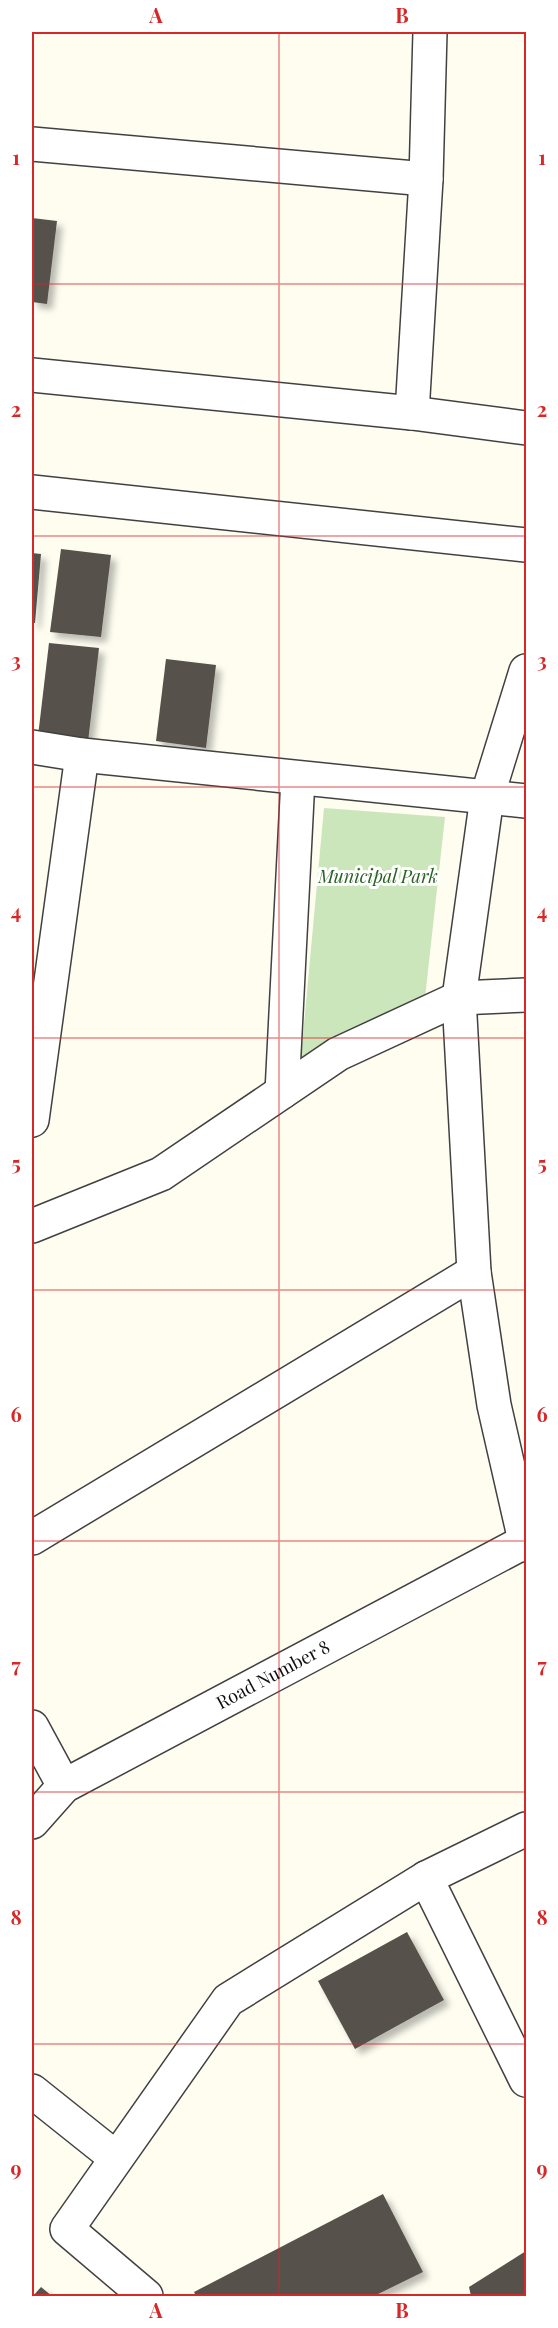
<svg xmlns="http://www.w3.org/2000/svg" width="558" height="2328" viewBox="0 0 558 2328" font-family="'Playfair Display',serif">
	<defs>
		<filter id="shadow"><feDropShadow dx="5.5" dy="5.5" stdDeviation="3" flood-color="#0004"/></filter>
	</defs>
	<rect width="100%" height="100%" fill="#fefdf0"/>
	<!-- green -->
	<path fill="#cce6bc" d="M324,808l121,9 -20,181 -124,59z"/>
	<!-- building -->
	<g fill="#56514b" filter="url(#shadow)">
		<path d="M32,218l25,3 -10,83 -15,-2z"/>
		<path d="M61,549l50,6 -10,82 -51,-5z"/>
		<path d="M32,553l9,1 -6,69h-3z"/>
		<path d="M49,643l50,5 -11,94 -50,-6z"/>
		<path d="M166,659l50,6 -10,83 -50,-7z"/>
		<path d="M407,1932l37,68 -89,49 -37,-68z"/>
		<path d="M383,2194l40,78 -49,24h-178l-2,-4z"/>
		<path d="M526,2251v45h-55l-2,-9z"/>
		<path d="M41,2287l11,9h-19z"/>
	</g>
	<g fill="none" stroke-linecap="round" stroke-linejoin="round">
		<defs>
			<g id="street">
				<path d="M32,144l394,35"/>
				<path d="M32,375l380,38 114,15"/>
				<path d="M412,413l14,-234 4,-147"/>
				<path d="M32,492l494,53"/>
				<path d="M526,671l-39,126 -28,201 15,274 20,133 32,140"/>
				<path d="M32,747l50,8 444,46"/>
				<path d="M282,1092l16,-314"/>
				<path d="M32,1120l50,-365"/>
				<path d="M32,1226l129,-52 177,-120 121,-56 67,-3"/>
				<path d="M32,1538l442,-266"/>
				<path d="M32,1727l32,59"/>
				<path id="s1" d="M32,1822l32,-36 462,-245"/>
				<path d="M426,1878l100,202"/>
				<path d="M32,2091l84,67"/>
				<path d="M146,2296l-79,-67 161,-229 198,-122 100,-49"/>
			</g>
		</defs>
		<!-- street casing -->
		<use href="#street" stroke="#414141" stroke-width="36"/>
		<!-- street -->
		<use href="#street" stroke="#fff" stroke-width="33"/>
	</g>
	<!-- grid -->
	<path fill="none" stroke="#d62828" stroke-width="1.5" stroke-opacity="0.55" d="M279,32v2264M32,284h494M32,536h494M32,787h494M32,1038h494M32,1290h494M32,1541h494M32,1792h494M32,2044h494"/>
	<g text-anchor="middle" stroke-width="6" stroke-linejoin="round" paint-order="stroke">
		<!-- park labels -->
		<g font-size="18" font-style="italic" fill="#286123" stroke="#fff">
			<text x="378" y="883">Municipal Park</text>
		</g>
		<!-- street labels -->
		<g font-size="18" fill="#0e0e0e" stroke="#fff">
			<text dy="6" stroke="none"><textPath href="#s1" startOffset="285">Road Number 8</textPath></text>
		</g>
	</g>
	<!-- border -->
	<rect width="558" height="2328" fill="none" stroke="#ffffff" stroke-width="66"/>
	<rect x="33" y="33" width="492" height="2262" fill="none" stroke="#d62828" stroke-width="2"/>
	<g font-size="20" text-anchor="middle" font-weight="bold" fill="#d62828">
		<text x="156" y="23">A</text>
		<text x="402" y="23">B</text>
		<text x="16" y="165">1</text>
		<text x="542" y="165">1</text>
		<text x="16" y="417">2</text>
		<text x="542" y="417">2</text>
		<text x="16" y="668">3</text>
		<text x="542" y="668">3</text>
		<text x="16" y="919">4</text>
		<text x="542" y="919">4</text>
		<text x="16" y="1171">5</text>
		<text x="542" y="1171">5</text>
		<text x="16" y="1422">6</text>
		<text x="542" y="1422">6</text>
		<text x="16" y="1673">7</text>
		<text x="542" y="1673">7</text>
		<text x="16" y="1925">8</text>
		<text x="542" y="1925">8</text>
		<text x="16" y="2176">9</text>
		<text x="542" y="2176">9</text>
		<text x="156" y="2318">A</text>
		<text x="402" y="2318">B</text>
	</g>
</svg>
